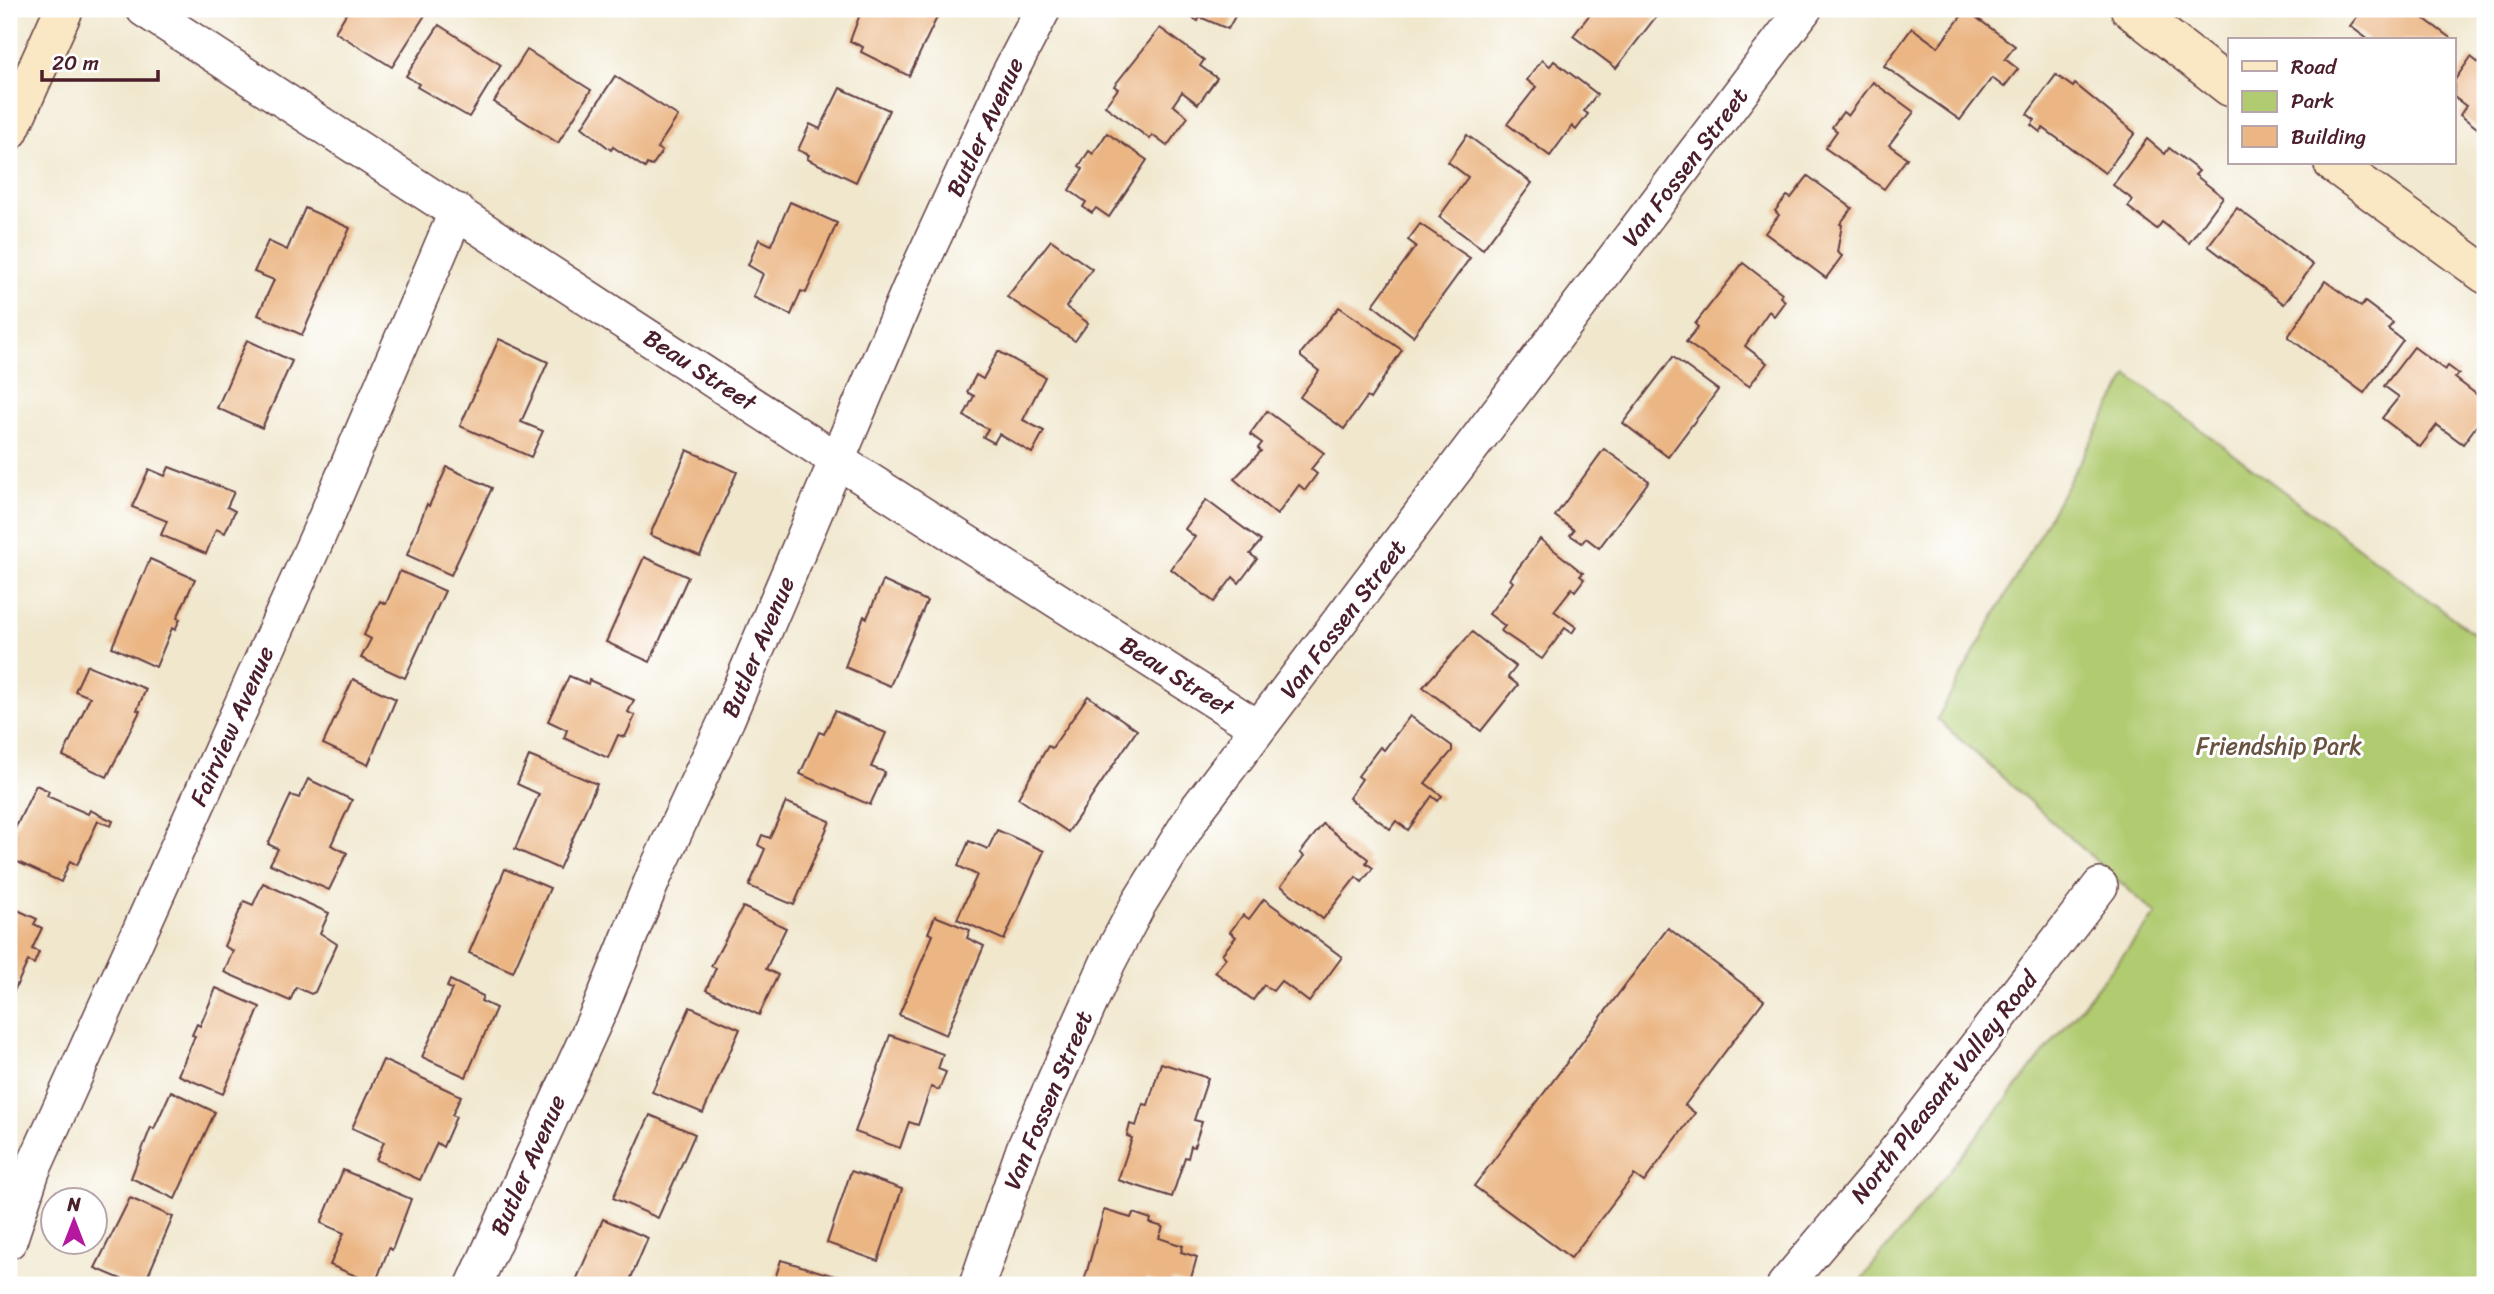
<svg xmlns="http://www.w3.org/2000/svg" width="2494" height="1294" viewBox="0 0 2494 1294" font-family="Sriracha,sans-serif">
	<rect width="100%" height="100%" fill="#fff"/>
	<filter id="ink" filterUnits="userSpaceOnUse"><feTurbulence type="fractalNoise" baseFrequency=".0143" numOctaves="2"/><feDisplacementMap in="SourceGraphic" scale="14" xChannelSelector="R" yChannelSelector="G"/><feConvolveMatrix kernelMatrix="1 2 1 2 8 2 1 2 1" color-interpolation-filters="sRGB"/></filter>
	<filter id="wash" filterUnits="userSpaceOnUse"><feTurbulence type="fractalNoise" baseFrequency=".00686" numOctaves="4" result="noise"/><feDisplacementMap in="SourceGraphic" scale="28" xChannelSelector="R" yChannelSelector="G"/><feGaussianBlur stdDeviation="1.57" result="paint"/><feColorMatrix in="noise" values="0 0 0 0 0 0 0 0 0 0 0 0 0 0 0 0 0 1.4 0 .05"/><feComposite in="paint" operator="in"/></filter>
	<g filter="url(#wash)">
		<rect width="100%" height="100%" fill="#f0e7cd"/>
		<!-- green -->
		<path fill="#b0cb70" stroke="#7d754e" stroke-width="2" d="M2128,375l357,267v643h-628l299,-371 -219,-195z"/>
		<g id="blocks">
			<!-- building -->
			<g fill="#ebb684">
				<path d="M349,9h72l6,3 -35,55 -57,-35z"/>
				<path d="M862,9h79l-32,67 -48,-24 2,-5 -13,-6z"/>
				<path d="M1187,9h52l-11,20 -28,-12 -2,4 -10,-6 3,-4z"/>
				<path d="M1594,9h68l-46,59 -43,-32z"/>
				<path d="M2363,9h48l42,31h-84l-19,-14z"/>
				<path d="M1966,10l49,36 -10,13 13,10 -14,18 -12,-9 -32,42 -76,-54 28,-38 26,19z"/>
				<path d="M439,25l62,40 -32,52 -52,-30 2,-3 -13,-8z"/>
				<path d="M1160,28l44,32 -4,6 17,12 -19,26 -16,-12 -9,13 15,12 -21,29 -15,-11 -2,4 -45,-33 13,-17 -4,-3z"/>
				<path d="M527,50l64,40 -33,53 -64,-41z"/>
				<path d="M2471,57l14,11v66l-25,-19 6,-9 -12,-9v-16z"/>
				<path d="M1542,60l8,6 4,-5 43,33 -13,17 4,3 -12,16 -4,-4 -22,30 -43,-32 29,-37 -9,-7z"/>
				<path d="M2056,75l17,12 2,-3 60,49 -30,40 -62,-45 -3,4 -9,-7 4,-5 -8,-6z"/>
				<path d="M615,76l63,40 -21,32 5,3 -10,15 -5,-2 -2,4 -32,-21 -2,3 -29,-23z"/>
				<path d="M1873,82l41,30 -25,33 18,13 -23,31 -59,-41 12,-17 -5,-4 11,-15 5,4z"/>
				<path d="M840,88l49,22 -33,72 -49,-23 2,-4 -11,-5 12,-26 10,5z"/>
				<path d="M1107,133l40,27 -38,57 -13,-9 -4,5 -9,-6 3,-5 -17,-12 14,-21 -4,-3 10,-15 4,3z"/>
				<path d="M1467,135l65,48 -49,66 -44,-32 29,-40 -20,-15z"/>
				<path d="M2147,139l18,15 4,-6 30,23 -4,4 28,22 -34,46 -27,-21 -5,7 -29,-22 5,-7 -20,-15z"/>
				<path d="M1808,176l44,32 -12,16 2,1 -5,27 5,4 -16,22 -61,-45 14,-18 -4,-4 12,-15 4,2z"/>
				<path d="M790,202l47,21 -31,70 -5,-2 -10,24 -38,-18 10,-23 -15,-9 11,-26 12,6z"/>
				<path d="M305,208l45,20 -48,107 -44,-20 16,-35 -20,-8 14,-31 19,9z"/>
				<path d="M2237,208l76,57 -29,39 -76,-58z"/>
				<path d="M1420,224l50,34 -57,78 -40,-31 43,-59 -8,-6z"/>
				<path d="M1051,240l41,29 -26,38 22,16 -13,18 -68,-44z"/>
				<path d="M1743,263l39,30 -2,4 5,4 -11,15 -5,-5 -24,35 22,17 -18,23 -63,-44 12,-15 -3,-3z"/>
				<path d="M2325,281l36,26 4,-5 28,21 -5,6 15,11 -39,53 -76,-56z"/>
				<path d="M1339,307l63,43 -32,49 -3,-2 -23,32 -44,-32 19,-26 -18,-14v-4z"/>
				<path d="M499,339l49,23 -27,60 22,9 -12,26 -71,-31z"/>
				<path d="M247,340l45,21 -30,67 -45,-20z"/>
				<path d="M2414,347l31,23 3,-4 11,8 -4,4 30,23v13l-22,30 -26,-19 -17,22 -38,-29 17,-21 -15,-11z"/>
				<path d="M998,351l47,26 -22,43 21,11 -12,22 -33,-19 -5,9 -11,-6 5,-8 -24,-13 10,-20 -7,-4 9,-17 7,4z"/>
				<path d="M1673,357l45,33 -50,67 -45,-34z"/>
				<path d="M1267,411l57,42 -13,16 6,5 -12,16 -6,-5 -22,30 -43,-36 27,-28 -3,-3 4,-5 -12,-9z"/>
				<path d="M1604,449l45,32 -50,67 -13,-10 -4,5 -12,-8 4,-5 -19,-14z"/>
				<path d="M687,450l50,22 -37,84 -50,-21z"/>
				<path d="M169,467l65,25 -7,15 8,4 -10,22 -9,-4 -10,25 -45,-19 6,-14 -35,-14 17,-38 16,7z"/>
				<path d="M447,467l45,21 -41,87 -44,-20 20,-51 2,2z"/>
				<path d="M1206,500l55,41 -11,13 7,5 -18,24 -6,-6 -19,25 -43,-33 24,-32 -10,-8z"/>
				<path d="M1540,539l43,34 -3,3 4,3 -9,12 -3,-3 -18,23 22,16 -4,6 -7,-5 -23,31 -41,-28 4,-5 -16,-12 24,-32 -3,-3z"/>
				<path d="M644,557l44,20 -38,85 -44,-20z"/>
				<path d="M150,559l45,20 -18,39 3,1 -5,11 -3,-2 -16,39 -44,-20z"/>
				<path d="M400,571l45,20 -40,87 -44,-20 10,-19 -7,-4 16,-34 6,3z"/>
				<path d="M883,581l44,20 -37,85 -45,-19 19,-51 3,2z"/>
				<path d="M1472,632l44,35 -8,10 10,8 -37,46 -58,-44z"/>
				<path d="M87,665l59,24 -9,21 3,1 -33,66 -44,-21 27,-59 -15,-6z"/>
				<path d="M569,676l19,8 1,-4 45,20 -6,12 7,4 -10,21 -7,-2 -10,23 -44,-20 3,-8 -19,-9z"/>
				<path d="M353,679l43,20 -28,66 -45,-21z"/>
				<path d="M1088,696l49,34 -69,102 -50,-34 30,-52 4,2z"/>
				<path d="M835,711l51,22 -15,34 14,5 -15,33 -70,-31 19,-42 5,2z"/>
				<path d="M1410,716l42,30v5l-27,32 17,13 -4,5 -6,-5 -24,34 -12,-9 -6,8 -41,-31 13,-19 -4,-3 22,-29 4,3z"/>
				<path d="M529,756l68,28 -38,85 -44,-20 24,-55 -22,-10z"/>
				<path d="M308,779l44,21 -21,45 16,8 -18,37 -59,-26 8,-15 -10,-5 23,-49 8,3z"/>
				<path d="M36,785l13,6 -2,5 41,18 2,-4 23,11 -2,5 -13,-5 -21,44 -7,-4 -9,21 -52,-24v-17z"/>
				<path d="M786,802l44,19 -36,84 -45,-19 16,-37 -7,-4 4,-10 8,3z"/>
				<path d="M1323,824l45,35 -2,4 7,5 -11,14 -6,-5 -33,42 -42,-33 23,-30 -4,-3z"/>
				<path d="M997,830l47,21 -40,89 -47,-21 20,-44 -19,-9 11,-25 19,8z"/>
				<path d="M505,869l45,19 -37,84 -44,-19z"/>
				<path d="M263,883l66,30 -9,20 17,11 -22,48 -4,2 -15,-7 -6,14 -66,-29 9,-21 -9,-5 20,-45 9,4z"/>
				<path d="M1264,899l78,58 -33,45 -28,-21 -8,10 -9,-6 -11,15 -38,-28 11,-14 -4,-4 14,-17 -6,-5 13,-17 6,4z"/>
				<path d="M9,906l28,13 -3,5 8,4 -10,21 7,3 -5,12 -6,-3 -14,30 -5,-3z"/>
				<path d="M743,907l43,21 -20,41 12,6 -19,40 -53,-25 10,-22 -5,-2z"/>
				<path d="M935,916l35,14 -3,8 17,8 -38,89 -47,-20 34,-80 -5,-2z"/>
				<path d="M1668,928l96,72 -79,105 10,8 -51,69 -10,-7 -63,83 -97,-72z"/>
				<path d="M450,980l33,16 -2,5 15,7 -30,69 -44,-20 30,-68 -5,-2z"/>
				<path d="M216,988l44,19 -37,87 -45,-19 17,-39 -3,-1 5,-11 3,2z"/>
				<path d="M690,1007l50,22 -37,84 -51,-21z"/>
				<path d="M890,1035l53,19 -5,15 8,3 -7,18 -8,-3 -13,38 -9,-3 -9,26 -45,-16z"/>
				<path d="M383,1060l78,36 -9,19 4,2 -13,30 -6,-4 -17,37 -44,-20 8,-18 -32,-14z"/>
				<path d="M1161,1063l47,15 -14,42 8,2 -8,25 -3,-1 -3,12 -3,-1 -13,40 -54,-17 14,-42 -5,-2 3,-12 6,2 7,-22 5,1z"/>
				<path d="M171,1091l44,21 -40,87 -44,-21 20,-51 3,2z"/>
				<path d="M650,1115l45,19 -37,84 -45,-20z"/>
				<path d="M343,1170l68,29 -19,51 -3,-2 -14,36 -45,-19 14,-32 -23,-10z"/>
				<path d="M851,1171l51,18 -24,72 -51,-18z"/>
				<path d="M130,1198l43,19 -29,68h-9l-40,-17z"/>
				<path d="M1104,1210l27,8 2,-5 18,6 -1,4 13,4 -4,11 24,8 -2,6 16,5 -8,28 -17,-5 -2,5h-5l-19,-6 -2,6h-61z"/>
				<path d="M603,1219l45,19 -20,47h-54z"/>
				<path d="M781,1260l83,25h-91z"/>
			</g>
		</g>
	</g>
	<g filter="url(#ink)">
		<use href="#blocks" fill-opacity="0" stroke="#633d43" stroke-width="2"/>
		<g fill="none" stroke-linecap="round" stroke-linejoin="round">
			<defs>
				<g id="street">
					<path d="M144,9l694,452 420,267"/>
					<path d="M9,1241l23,-70 286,-635 139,-325"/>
					<path d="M474,1285l126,-276 54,-133 73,-157 183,-431 96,-208 37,-71"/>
					<path d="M977,1285l47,-136 84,-187 31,-59 59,-95 606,-799"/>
					<path d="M1785,1285l92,-109 223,-290"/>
				</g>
				<g id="secondary">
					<path d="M2130,9l100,78"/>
					<path d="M9,131l55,-122"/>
					<path d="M2333,163l152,111"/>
				</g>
			</defs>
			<!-- street casing -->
			<use href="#street" stroke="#633d43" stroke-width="38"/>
			<!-- secondary casing -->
			<use href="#secondary" stroke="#633d43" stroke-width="41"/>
			<!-- street -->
			<use href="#street" stroke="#fff" stroke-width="35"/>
			<!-- secondary -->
			<use href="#secondary" stroke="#fae7c3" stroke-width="38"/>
		</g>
	</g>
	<g text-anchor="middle" stroke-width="6" stroke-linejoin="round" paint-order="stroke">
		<!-- street labels -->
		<g font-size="24" fill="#4a1f2b" stroke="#fff">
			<text transform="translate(985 127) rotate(-65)" y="8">Butler Avenue</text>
			<text transform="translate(1685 167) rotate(-53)" y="8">Van Fossen Street</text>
			<text transform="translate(700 370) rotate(33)" y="8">Beau Street</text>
			<text transform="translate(1343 619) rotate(-53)" y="8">Van Fossen Street</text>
			<text transform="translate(758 647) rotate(-67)" y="8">Butler Avenue</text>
			<text transform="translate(1177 676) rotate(32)" y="8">Beau Street</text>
			<text transform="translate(232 726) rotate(-66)" y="8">Fairview Avenue</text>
			<text transform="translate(1944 1087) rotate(-52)" y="8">North Pleasant Valley Road</text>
			<text transform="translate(1048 1100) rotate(-67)" y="8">Van Fossen Street</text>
			<text transform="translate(528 1165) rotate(-66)" y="8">Butler Avenue</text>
		</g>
		<!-- park labels -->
		<g font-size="24" fill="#695340" stroke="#fff">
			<text x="2279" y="754">Friendship Park</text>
		</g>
	</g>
	<!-- margin -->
	<rect width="2494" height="1294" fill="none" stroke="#fff" stroke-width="35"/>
	<!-- legend -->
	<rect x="2228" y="38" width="228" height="126" fill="#ffffff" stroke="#b7a5aa" stroke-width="2"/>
	<rect x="2242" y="61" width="35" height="10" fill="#fae7c3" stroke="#b7a5aa" stroke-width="2"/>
	<text x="2291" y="74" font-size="21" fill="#4a1f2b">Road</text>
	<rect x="2242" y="91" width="35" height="21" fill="#b0cb70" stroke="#b7a5aa" stroke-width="2"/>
	<text x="2291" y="108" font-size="21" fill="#4a1f2b">Park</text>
	<rect x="2242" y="126" width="35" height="21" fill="#ebb684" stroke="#b7a5aa" stroke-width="2"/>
	<text x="2291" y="144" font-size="21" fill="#4a1f2b">Building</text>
	<!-- north arrow -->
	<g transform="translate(74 1221)"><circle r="33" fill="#ffffff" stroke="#b7a5aa" stroke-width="2"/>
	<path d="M0-5L12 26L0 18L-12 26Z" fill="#b5179e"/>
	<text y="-10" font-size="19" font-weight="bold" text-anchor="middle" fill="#4a1f2b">N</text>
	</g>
	<!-- scale -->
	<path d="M42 70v10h116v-10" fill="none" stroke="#4a1f2b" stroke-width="3.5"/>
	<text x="52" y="70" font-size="21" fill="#4a1f2b" stroke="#ffffff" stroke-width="5" paint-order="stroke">20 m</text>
</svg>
